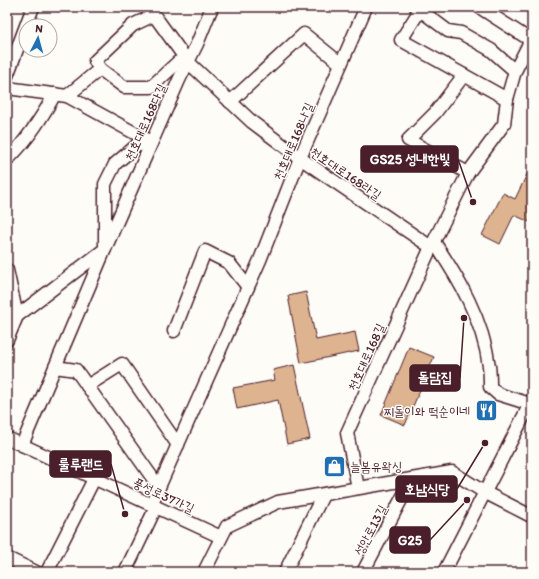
<svg xmlns="http://www.w3.org/2000/svg" width="539" height="579" viewBox="0 0 539 579" font-family="Itim,'Poor Story',sans-serif">
	<rect width="100%" height="100%" fill="#fdfcf7"/>
	<filter id="ink" filterUnits="userSpaceOnUse"><feTurbulence type="fractalNoise" baseFrequency=".025" numOctaves="2"/><feDisplacementMap in="SourceGraphic" scale="8" xChannelSelector="R" yChannelSelector="G"/><feConvolveMatrix kernelMatrix="1 2 1 2 8 2 1 2 1" color-interpolation-filters="sRGB"/></filter>
	<g filter="url(#ink)">
		<!-- building -->
		<g fill="#deb38f" stroke="#4a1f2b">
			<path d="M532,164v59l-18,-8 -14,29 -18,-9 21,-42 12,6z"/>
			<path d="M306,292l10,48 39,-8 4,19 -58,12 -13,-67z"/>
			<path d="M409,347l25,10 -29,68 -24,-10z"/>
			<path d="M294,365l16,74 -23,5 -9,-44 -41,9 -4,-21 42,-8 -2,-10z"/>
		</g>
		<g fill="none" stroke-linecap="round" stroke-linejoin="round">
			<defs>
				<g id="minor">
					<path d="M153,7l1,8 34,47 64,60 48,36 131,89"/>
					<path d="M416,7l32,24 13,2 30,17 24,21"/>
					<path d="M479,7l53,34"/>
					<path d="M420,10l-19,30 106,59"/>
					<path d="M100,69l-5,-8 38,-36 21,-10"/>
					<path d="M464,75l-29,38 -27,27 60,33"/>
					<path d="M7,76l26,-69"/>
					<path d="M7,88l60,8 84,46"/>
					<path d="M67,96l33,-27 24,18h27l27,-25h10"/>
					<path d="M230,102l74,-68 37,30"/>
					<path d="M7,156l3,1c19,-19 32,-40 45,-63"/>
					<path d="M434,242c25,37 49,78 55,124 1,7 1,14 1,21l8,7 32,10"/>
					<path d="M7,270l10,46 -10,24"/>
					<path d="M17,316l88,-67v-65l10,-20 21,-18 15,-4"/>
					<path d="M174,331l31,-80 24,12 19,24"/>
					<path d="M55,367l21,3 83,117"/>
					<path d="M87,386l35,-22 56,81"/>
					<path d="M7,438l214,99"/>
					<path d="M22,445l83,-196 74,-169 18,-36 15,-37"/>
					<path d="M358,488l-11,-55 84,-186 37,-74 36,-49 3,-25 8,-28 17,-33"/>
					<path d="M151,505l109,-245 40,-102 66,-151"/>
					<path d="M7,558l29,14"/>
					<path d="M47,572l47,-93"/>
					<path d="M125,572l31,-65"/>
					<path d="M204,572l23,-46 51,-24 174,-30 32,20 47,24"/>
					<path d="M285,572l38,-77"/>
					<path d="M363,572l49,-93"/>
					<path d="M444,572l88,-172"/>
				</g>
			</defs>
			<!-- minor casing -->
			<use href="#minor" stroke="#4a1f2b" stroke-width="15"/>
			<!-- minor -->
			<use href="#minor" stroke="#fdfcf7" stroke-width="12"/>
		</g>
	</g>
	<!-- icons -->
	<defs>
		<symbol id="restaurant-square" viewBox="-11 -11 22 22"><rect x="-9" y="-9" width="18" height="18" rx="4" fill="#1f6fb2" stroke="#fdfcf7"/><path d="M-5-6h1v4h1v-4h1v4h1v-4h1v5L-1.5 .5V6h-2V.5L-5-1ZM5-6V6H3V1.5H1.5Q1.5-4 5-6Z" fill="#fff"/></symbol>
		<symbol id="shop-square" viewBox="-11 -11 22 22"><rect x="-9" y="-9" width="18" height="18" rx="4" fill="#1f6fb2" stroke="#fdfcf7"/><path d="M-5-2.5h2.3a2.7 3.5 0 0 1 5.4 0H5L5.5 6h-11ZM-1.5-2.5h3a1.5 2.3 0 0 0-3 0Z" fill="#fff"/></symbol>
	</defs>
	<g fill-rule="evenodd">
		<use href="#restaurant-square" x="474" y="398" width="25" height="25"/>
		<use href="#shop-square" x="322" y="454" width="25" height="25"/>
	</g>
	<g text-anchor="middle" stroke-width="3" stroke-linejoin="round" paint-order="stroke">
		<!-- street labels -->
		<g font-size="13" fill="#4a1f2b" stroke="#fdfcf7">
			<text transform="translate(145 122) rotate(-66)" y="5">천호대로168다길</text>
			<text transform="translate(293 141) rotate(-67)" y="5">천호대로168나길</text>
			<text transform="translate(346 173) rotate(34)" y="5">천호대로168라길</text>
			<text transform="translate(366 357) rotate(-66)" y="5">천호대로168길</text>
			<text transform="translate(164 495) rotate(25)" y="5">풍성로37가길</text>
			<text transform="translate(370 530) rotate(-62)" y="5">성안로13길</text>
		</g>
		<!-- poi labels -->
		<g font-size="13" fill="#4a1f2b" stroke="#fdfcf7" text-anchor="end">
			<text x="470" y="416">찌돌이와 떡순이네</text>
			<text x="350" y="471" text-anchor="start">늘봄유왁싱</text>
		</g>
	</g>
	<!-- callouts -->
	<path fill="none" stroke="#4a1f2b" stroke-width="1.5" d="M473 202L458 159M464 318L460 378M125 514L111 464M485 443L457 489M467 500L430 540"/>
	<g fill="#4a1f2b" stroke="#fdfcf7" stroke-width="1.5">
		<circle cx="473" cy="202" r="4"/>
		<circle cx="464" cy="318" r="4"/>
		<circle cx="125" cy="514" r="4"/>
		<circle cx="485" cy="443" r="4"/>
		<circle cx="467" cy="500" r="4"/>
	</g>
	<g fill="#4a1f2b" stroke="#4a1f2b" stroke-width="1.5">
		<rect x="361" y="146" width="97" height="26" rx="4"/>
		<rect x="410" y="365" width="50" height="26" rx="4"/>
		<rect x="50" y="451" width="61" height="26" rx="4"/>
		<rect x="396" y="476" width="61" height="26" rx="4"/>
		<rect x="390" y="527" width="40" height="26" rx="4"/>
	</g>
	<g font-size="14" text-anchor="middle" font-weight="bold" fill="#fff">
		<text x="410" y="164">GS25 성내한빛</text>
		<text x="435" y="382">돌담집</text>
		<text x="81" y="469">룰루랜드</text>
		<text x="427" y="494">호남식당</text>
		<text x="410" y="545">G25</text>
	</g>
	<!-- margin -->
	<rect width="539" height="579" fill="none" stroke="#fdfcf7" stroke-width="24"/>
	<rect x="12" y="12" width="515" height="555" fill="none" stroke="#4a1f2b" stroke-width="1.5" filter="url(#ink)"/>
	<!-- north arrow -->
	<g transform="translate(38 38) rotate(6)"><circle r="19" fill="#fdfcf7" stroke="#b5a4a5"/>
	<path d="M0-3L7 15L0 10L-7 15Z" fill="#1f6fb2"/>
	<text y="-6" font-size="11" font-weight="bold" text-anchor="middle" fill="#4a1f2b">N</text>
	</g>
</svg>
